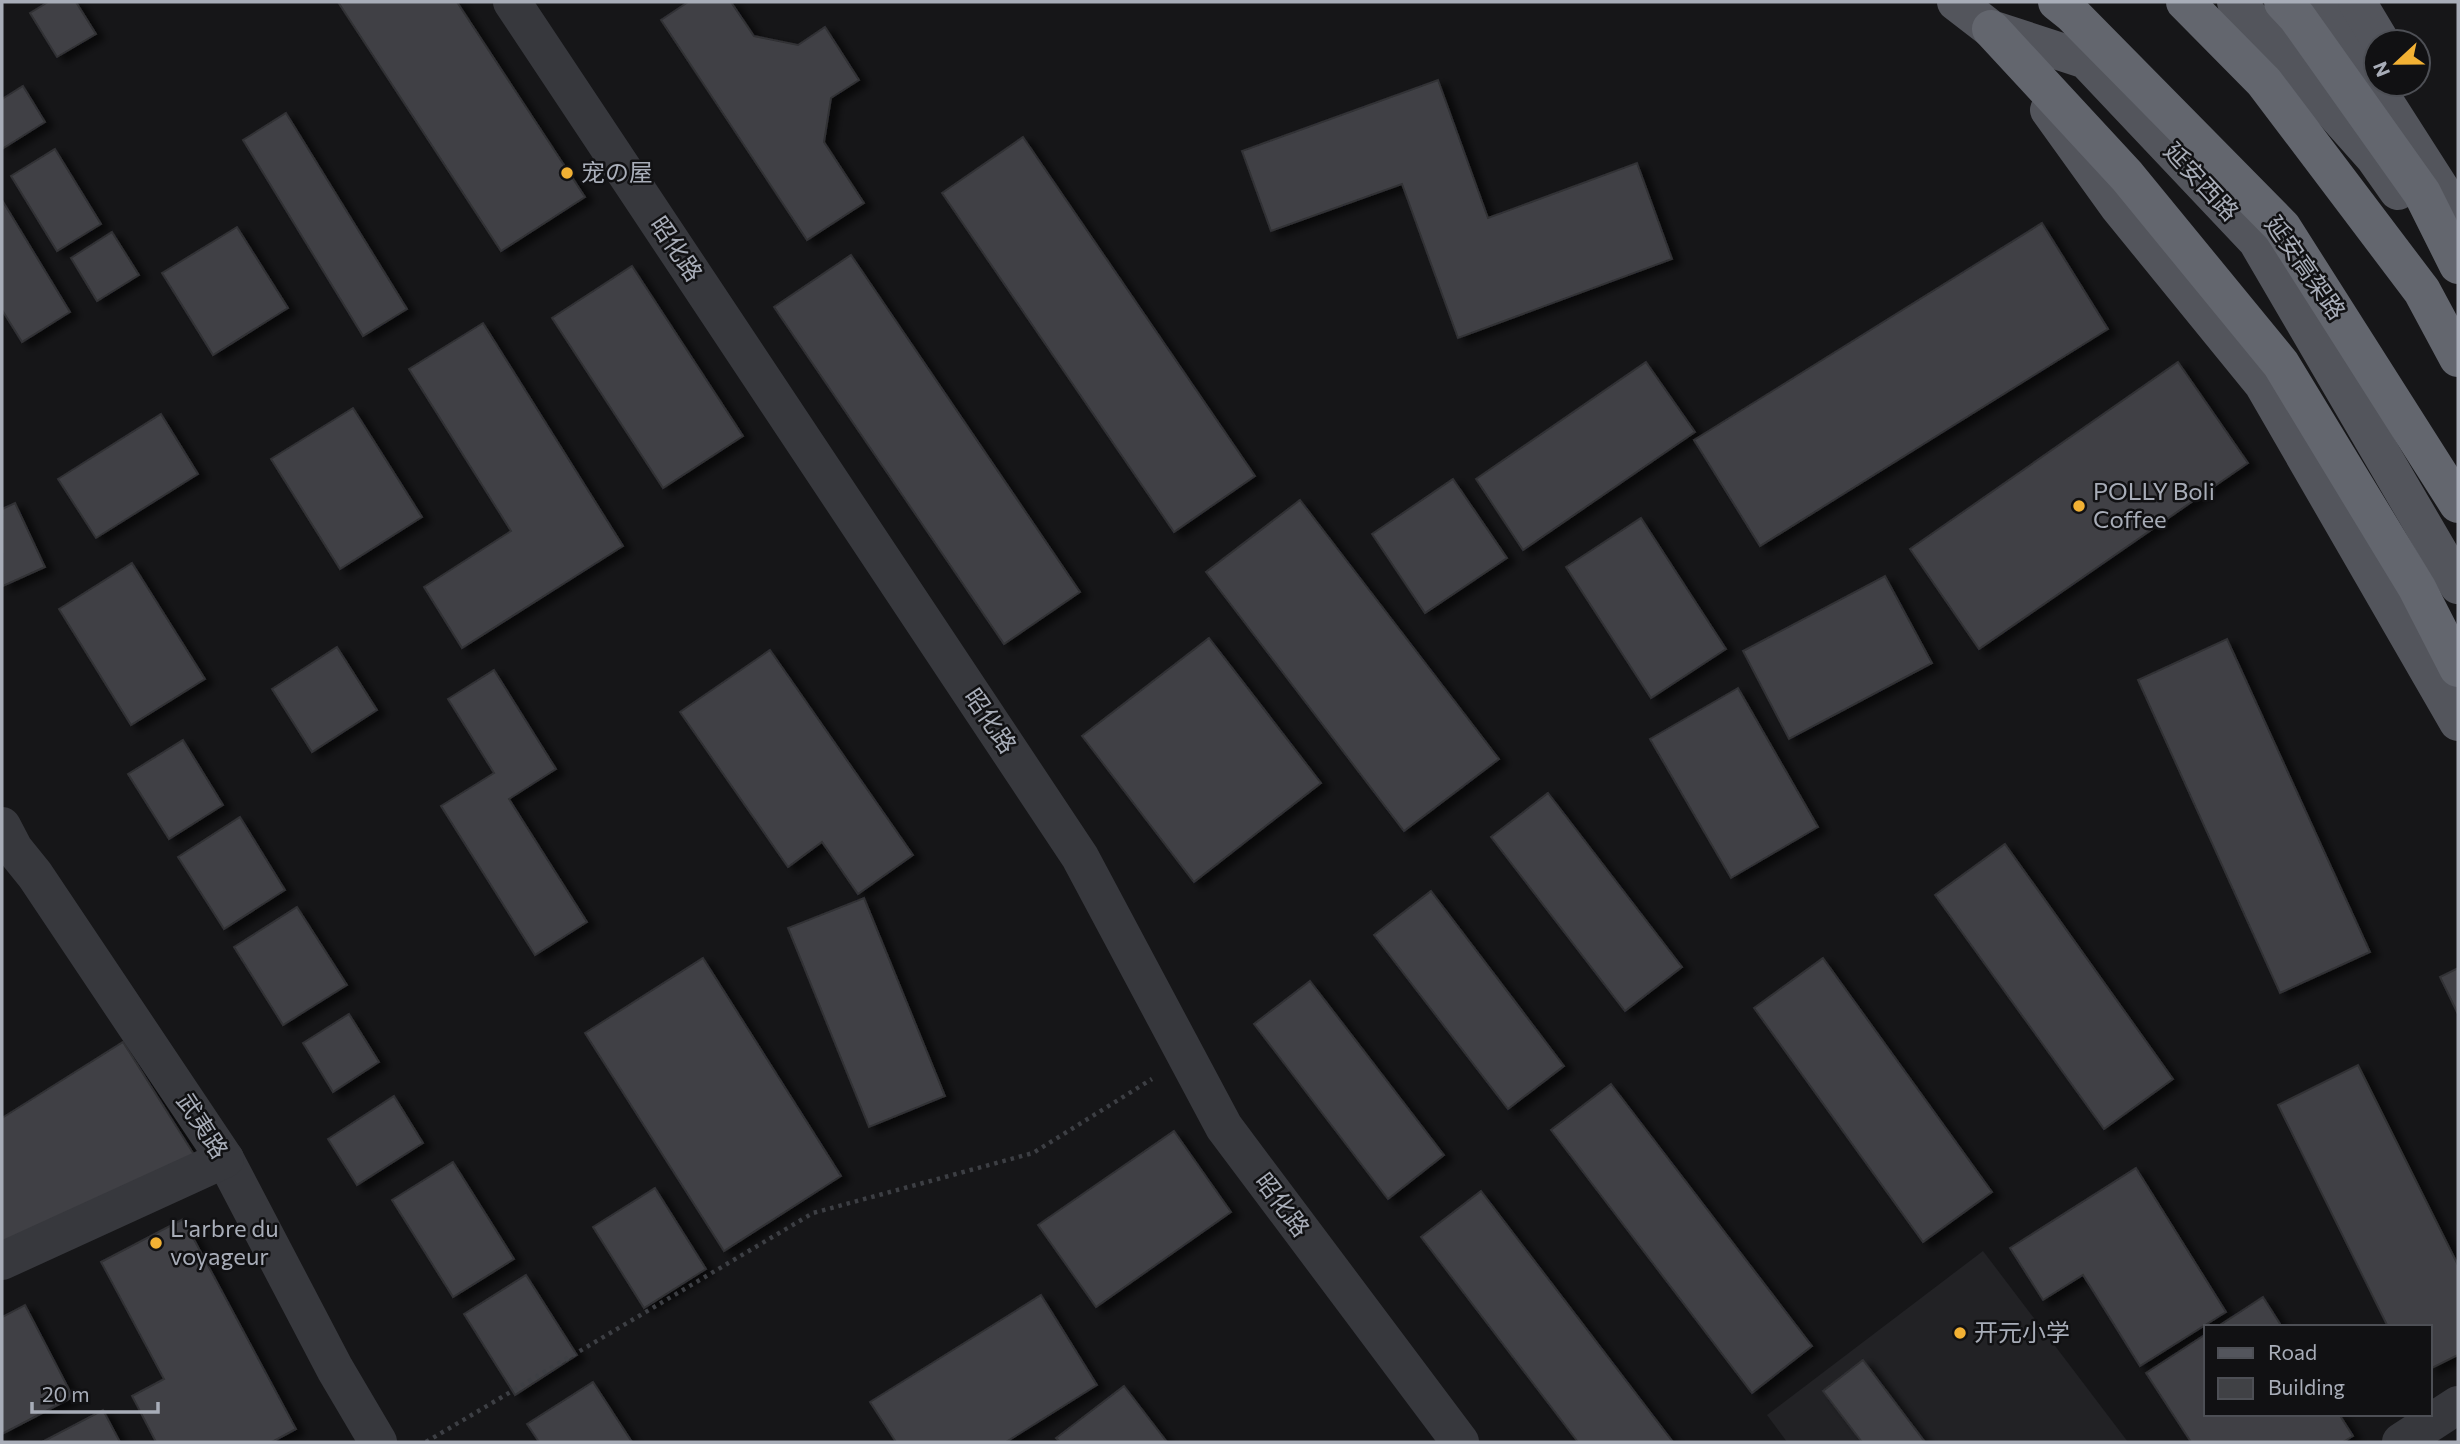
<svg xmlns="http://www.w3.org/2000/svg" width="2460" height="1444" viewBox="0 0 2460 1444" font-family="Commissioner,'Noto Sans SC','Noto Sans JP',sans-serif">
	<defs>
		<filter id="shadow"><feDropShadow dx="8" dy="4.5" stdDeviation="3.5" flood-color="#0009"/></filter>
	</defs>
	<rect width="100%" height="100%" fill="#161618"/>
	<!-- built -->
	<path fill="#222225" d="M1983,1251l145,191h-341l-20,-27z"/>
	<!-- building -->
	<g fill="#404145" stroke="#303034" stroke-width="2" filter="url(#shadow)">
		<path d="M48,2h28l20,32 -39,23 -27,-44z"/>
		<path d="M338,2h119l128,195 -84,54z"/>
		<path d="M688,2h43l23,34 44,9 27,-18 34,53 -28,18 -7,44 40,61 -57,37 -146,-220z"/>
		<path d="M1438,80l50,138 149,-55 35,96 -214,79 -56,-154 -131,47 -29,-80z"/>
		<path d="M23,86l22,36 -43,27v-50z"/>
		<path d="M286,113l121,196 -44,27 -120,-196z"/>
		<path d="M1023,137l232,339 -81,56 -232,-339z"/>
		<path d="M55,149l46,75 -44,27 -46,-75z"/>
		<path d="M2,200l68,112 -48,30 -20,-32z"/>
		<path d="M2042,223l66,106 -348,217 -66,-106z"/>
		<path d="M237,227l51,81 -75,47 -51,-82z"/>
		<path d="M112,232l27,43 -42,26 -26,-43z"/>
		<path d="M851,255l229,337 -76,52 -230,-337z"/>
		<path d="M632,266l111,170 -80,52 -111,-170z"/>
		<path d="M483,323l140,223 -161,102 -38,-61 87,-56 -102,-162z"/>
		<path d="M1646,362l49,70 -172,118 -47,-71z"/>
		<path d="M2178,362l70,101 -269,186 -69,-100z"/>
		<path d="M353,408l69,109 -82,52 -69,-110z"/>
		<path d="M161,414l37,60 -102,64 -38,-59z"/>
		<path d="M1453,479l54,79 -82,55 -53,-79z"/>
		<path d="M1300,500l199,259 -95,72 -198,-259z"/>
		<path d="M15,503l30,64 -42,19 -1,-77z"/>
		<path d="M1641,518l85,131 -75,49 -85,-131z"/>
		<path d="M132,563l73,116 -74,46 -72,-116z"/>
		<path d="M1885,576l47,87 -143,76 -46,-88z"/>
		<path d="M1209,638l112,145 -127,99 -112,-146z"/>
		<path d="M2227,639l143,313 -90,41 -142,-313z"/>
		<path d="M337,647l40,63 -65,42 -40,-63z"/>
		<path d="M770,650l143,205 -55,39 -36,-52 -34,25 -108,-155z"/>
		<path d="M494,670l62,99 -47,30 78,123 -52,33 -94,-149 53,-33 -46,-74z"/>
		<path d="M1738,688l80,139 -87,51 -81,-139z"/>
		<path d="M183,740l40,65 -54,34 -41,-65z"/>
		<path d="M1548,793l134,174 -57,44 -134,-174z"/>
		<path d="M240,817l45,73 -61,39 -46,-72z"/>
		<path d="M2005,844l168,235 -69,50 -169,-234z"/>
		<path d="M1431,891l133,175 -56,43 -134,-174z"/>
		<path d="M864,898l81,198 -76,31 -81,-199z"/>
		<path d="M297,907l50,78 -64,40 -49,-78z"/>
		<path d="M703,958l138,218 -117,75 -139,-218z"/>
		<path d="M1823,958l169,234 -69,50 -169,-234z"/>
		<path d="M2458,968v46l-18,-37z"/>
		<path d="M1310,981l134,174 -56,44 -134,-175z"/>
		<path d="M349,1014l30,48 -46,30 -30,-49z"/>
		<path d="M123,1042l72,114 -193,91v-129z"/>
		<path d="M2358,1065l100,200v90l-28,14v-42h-42l-110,-222z"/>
		<path d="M1611,1084l201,262 -60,47 -201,-263z"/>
		<path d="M394,1096l29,47 -66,42 -29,-46z"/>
		<path d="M1174,1131l57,81 -135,95 -58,-82z"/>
		<path d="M453,1162l61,97 -61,38 -61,-97z"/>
		<path d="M2136,1168l90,144 -86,54 -57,-91 -40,25 -33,-52z"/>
		<path d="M655,1188l51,81 -62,39 -51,-81z"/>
		<path d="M1481,1191l192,251h-95l-157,-205z"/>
		<path d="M183,1219l113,210 -24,13h-116l-24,-46 32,-17 -63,-117z"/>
		<path d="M526,1275l51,80 -62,40 -51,-81z"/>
		<path d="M1041,1295l56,90 -91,57h-110l-26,-40z"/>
		<path d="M2263,1297l19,30h-65z"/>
		<path d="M25,1305l48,92 -71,37v-117z"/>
		<path d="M2206,1334v80h133l14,22 -10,6h-152l-45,-69z"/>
		<path d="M1863,1360l62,82h-63l-39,-51z"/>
		<path d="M593,1382l39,60h-93l-12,-18z"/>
		<path d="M1124,1386l43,56h-107l-4,-4z"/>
		<path d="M103,1410l17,32h-78z"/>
	</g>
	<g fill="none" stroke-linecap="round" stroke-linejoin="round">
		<!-- path -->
		<path stroke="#3d3f44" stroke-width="4.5" stroke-dasharray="3.5 5" stroke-linecap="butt" d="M426,1442l387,-229 220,-60 119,-74"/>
		<!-- minor -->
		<g stroke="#37383d" stroke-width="38">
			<path d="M512,2l568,855 144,270 236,315"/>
			<path d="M2,826l12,23 21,26 190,284 110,210 43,73"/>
			<path d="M2,1261l223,-102"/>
			<path d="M2401,1442l57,-37"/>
		</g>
		<!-- major -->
		<g stroke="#53555c" stroke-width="38">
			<path d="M1956,2l35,27 95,31 171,181 201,344"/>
			<path d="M2236,2l138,155 24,34"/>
			<path d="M2321,2l137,214"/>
			<path d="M2357,2l24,40"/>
			<path d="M2049,110l69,96 145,178 195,338"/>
		</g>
		<!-- highway -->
		<g stroke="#63666e" stroke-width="38">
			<path d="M2057,2l15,12 210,213 176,277"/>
			<path d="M2185,2l79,80 158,209 36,67"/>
			<path d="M2283,2l14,15 125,176 36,72"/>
			<path d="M1991,29l136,147 154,188 136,224 41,80"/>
		</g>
	</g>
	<!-- markers -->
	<g fill="#f2b134" stroke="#111113" stroke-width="2.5">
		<circle cx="567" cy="173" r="7"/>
		<circle cx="2079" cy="506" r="7"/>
		<circle cx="156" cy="1243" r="7"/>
		<circle cx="1960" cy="1333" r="7"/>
	</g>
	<g text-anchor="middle" stroke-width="5" stroke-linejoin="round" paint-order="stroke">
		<!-- poi labels -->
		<g font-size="24" fill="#a8adb8" stroke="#111113" text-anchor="start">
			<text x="581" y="181">宠の屋</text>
			<text x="2093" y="500">POLLY Boli<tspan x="2093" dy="28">Coffee</tspan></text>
			<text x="170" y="1237">L'arbre du<tspan x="170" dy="28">voyageur</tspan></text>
			<text x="1974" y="1341">开元小学</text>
		</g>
		<!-- street labels -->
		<g font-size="24" fill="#a8adb8" stroke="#111113">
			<text transform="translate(2201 182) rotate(47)" y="8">延安西路</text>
			<text transform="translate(676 249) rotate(56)" y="8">昭化路</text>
			<text transform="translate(2305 268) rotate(55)" y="8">延安高架路</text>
			<text transform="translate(990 721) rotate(56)" y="8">昭化路</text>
			<text transform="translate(202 1126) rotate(57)" y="8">武夷路</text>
			<text transform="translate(1282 1205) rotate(53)" y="8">昭化路</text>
		</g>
	</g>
	<!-- border -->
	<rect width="2460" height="1444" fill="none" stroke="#a8adb8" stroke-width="7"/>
	<!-- legend -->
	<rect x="2204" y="1325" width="228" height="91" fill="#111113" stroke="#4d4f55" stroke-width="2"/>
	<rect x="2218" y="1348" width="35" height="10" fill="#53555c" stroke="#4d4f55" stroke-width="2"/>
	<text x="2268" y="1360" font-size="21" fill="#a8adb8">Road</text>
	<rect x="2218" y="1378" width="35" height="21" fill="#404145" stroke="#4d4f55" stroke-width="2"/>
	<text x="2268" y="1395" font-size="21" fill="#a8adb8">Building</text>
	<!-- north arrow -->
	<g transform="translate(2397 63) rotate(248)"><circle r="33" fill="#111113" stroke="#4d4f55" stroke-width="2"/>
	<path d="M0-5L12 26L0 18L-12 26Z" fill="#f2b134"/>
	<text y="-10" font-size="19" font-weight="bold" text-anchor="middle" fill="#a8adb8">N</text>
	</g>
	<!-- scale -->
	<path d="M32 1402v10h126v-10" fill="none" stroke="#a8adb8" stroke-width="3.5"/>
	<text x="42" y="1402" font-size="21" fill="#a8adb8" stroke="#111113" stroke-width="5" paint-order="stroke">20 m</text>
</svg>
